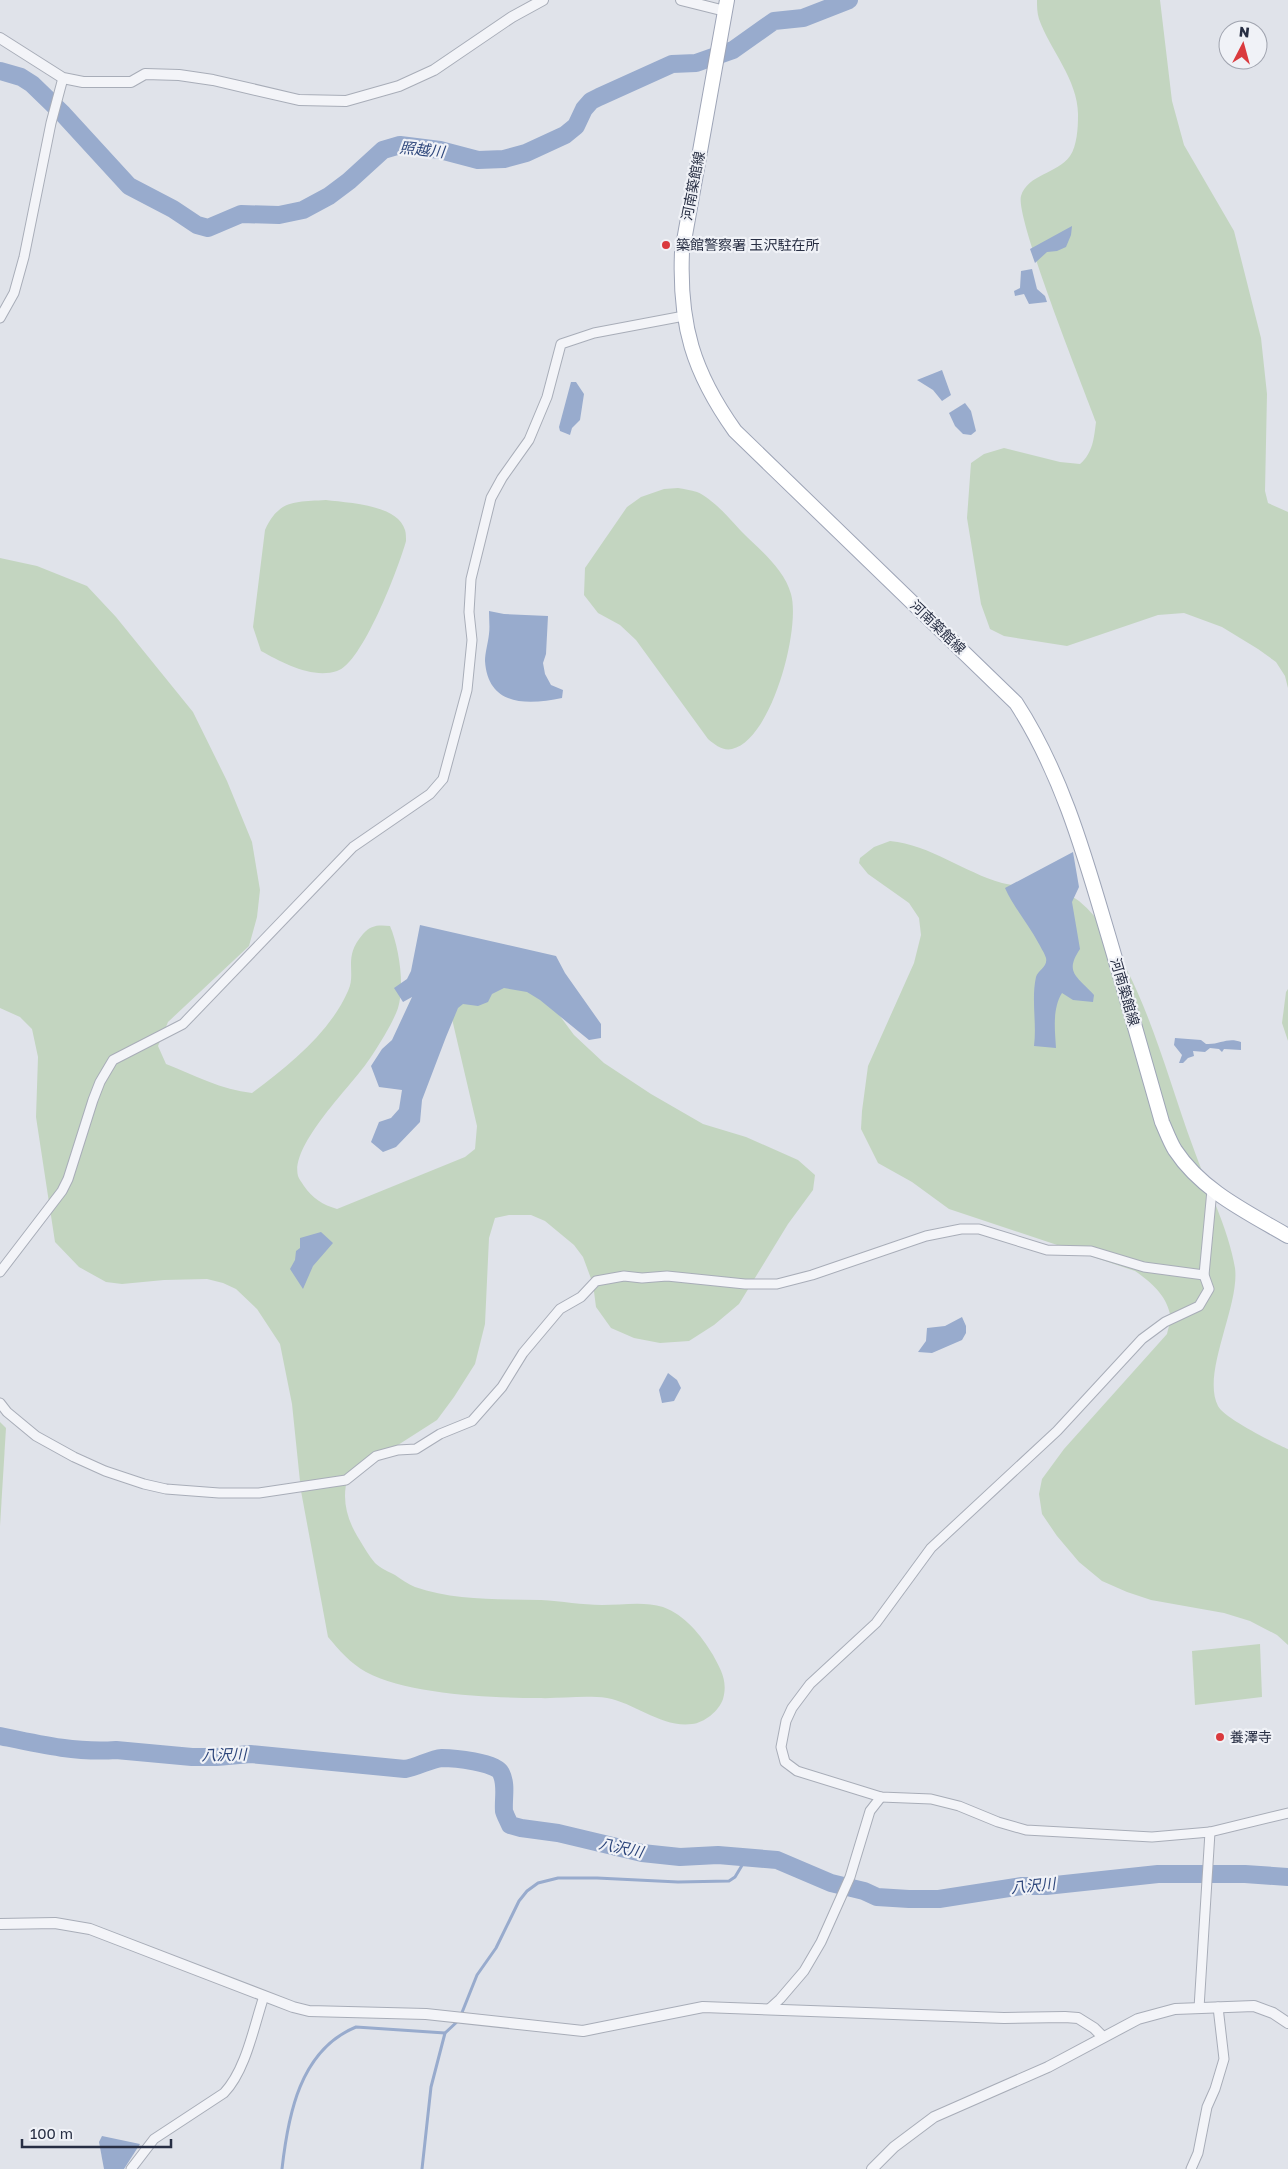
<svg xmlns="http://www.w3.org/2000/svg" width="1288" height="2169" viewBox="0 0 1288 2169" font-family="'Golos Text','Noto Sans JP',sans-serif">
	<rect width="100%" height="100%" fill="#e0e3ea"/>
	<!-- green -->
	<g fill="#c3d5c0">
		<path d="M1037,0h123l12,101 12,44 50,86 27,107 6,56 -2,97 3,12 20,9v176l-3,-12 -9,-14 -18,-13 -36,-22 -38,-14 -26,2 -91,31 -63,-10 -14,-7 -9,-25 -14,-86 4,-55 13,-9 20,-6 56,14 20,2c13,-11 14,-26 16,-42 -12,-33 -81,-204 -75,-226 7,-22 36,-22 49,-40 7,-10 8,-28 8,-40 1,-35 -28,-66 -39,-97 -2,-6 -2,-13 -2,-19z"/>
		<path d="M678,488c6,1 13,2 19,4 15,6 34,28 45,40 18,18 42,37 49,62 10,35 -20,147 -59,155 -9,2 -17,-4 -24,-10l-72,-99 -16,-15 -22,-12 -14,-18 1,-27 42,-61 14,-10 23,-8z"/>
		<path d="M326,500c22,3 71,4 79,30 1,3 1,8 1,11 -7,26 -44,123 -69,130 -25,8 -54,-8 -76,-20l-8,-24 12,-97c14,-31 31,-28 61,-30z"/>
		<path d="M0,558l37,8 50,20 29,31 77,95 34,69 25,61 8,48 -3,27 -8,29 -81,76 -10,24 8,18c28,11 56,26 86,29 36,-27 77,-59 96,-102 9,-19 -6,-33 15,-57 8,-9 15,-9 27,-8 9,21 15,60 8,82 -5,15 -23,44 -32,56 -17,24 -76,82 -68,112 1,3 4,7 6,10 8,12 19,19 33,23l128,-52 10,-8 2,-23 -28,-120 45,-38 60,40 20,27 30,28 47,31 52,30 43,13 52,23 17,15 -2,15 -25,34 -49,80 -25,21 -25,16 -29,2 -26,-5 -23,-10 -15,-21 -3,-23 -10,-27 -9,-12 -29,-24 -14,-6h-22l-14,3 -6,20 -4,86 -10,40 -21,33 -17,23 -89,57c-7,22 -1,43 11,62 5,8 10,17 16,24 5,5 14,9 20,12 6,4 13,9 20,12 40,14 85,12 126,13 21,1 41,5 61,5 20,0 42,-4 61,2 22,8 38,28 50,48 8,15 15,26 10,44 -4,12 -19,24 -31,25 -30,4 -57,-21 -85,-26 -24,-3 -47,1 -70,0 -47,0 -131,-4 -171,-26 -16,-9 -27,-22 -38,-35l-27,-146 -9,-87 -12,-60 -23,-35 -21,-20 -13,-6 -16,-4 -43,1 -42,4 -16,-2 -27,-15 -24,-25 -19,-125 2,-60 -6,-28 -12,-12 -20,-9z"/>
		<path d="M890,841c41,4 73,31 112,42 20,5 62,6 77,18 22,18 34,41 47,67 29,57 45,119 67,179 13,37 36,83 42,121 5,38 -34,105 -17,138 6,12 56,37 70,43v196l-11,-10 -27,-14 -26,-8 -73,-13 -24,-8 -25,-11 -23,-19 -22,-26 -15,-22 -3,-20 3,-15 22,-30 103,-115c1,-6 5,-14 3,-20 -4,-19 -19,-32 -35,-43l-186,-62 -37,-27 -34,-19 -17,-34 1,-18 6,-45 46,-103 7,-28 -2,-17 -10,-15 -41,-29 -9,-11 1,-5 14,-11z"/>
		<path d="M1288,989v52l-6,-18 4,-31z"/>
		<path d="M0,1422l6,6 -6,98z"/>
		<path d="M1260,1644l2,53 -67,8 -3,-54z"/>
	</g>
	<!-- water -->
	<g fill="#98abcd">
		<path d="M1072,226l-1,9 -5,12 -9,4 -10,1 -12,11 -5,-14z"/>
		<path d="M1032,269l5,20 8,7 2,6 -18,2 -5,-10 -9,2 -1,-5 6,-3 1,-17z"/>
		<path d="M942,370l9,25 -9,6 -9,-11 -16,-10z"/>
		<path d="M571,382h5l8,12 -4,26 -8,8 -2,7 -10,-4 -1,-4z"/>
		<path d="M965,403l6,8 5,20 -5,4 -8,-1 -8,-8 -6,-13z"/>
		<path d="M489,611l15,3 44,2 -2,38 -3,9 2,11 6,11 12,5 -1,8c-34,7 -74,9 -77,-37 0,-8 3,-18 4,-27 1,-7 0,-15 0,-23z"/>
		<path d="M1073,852l6,35 -7,15 8,47c-16,24 -3,27 14,46l-1,7 -20,-2 -11,-7c-10,16 -7,38 -6,55l-22,-2c3,-23 -3,-46 2,-69 2,-7 12,-10 10,-19 -1,-4 -5,-10 -7,-14 -10,-19 -25,-36 -34,-56z"/>
		<path d="M420,925l136,31 9,17 36,51v14l-12,2 -49,-40 -13,-8 -23,-4 -12,6 -4,8 -10,4 -15,-2 -5,4 -12,29 -24,63 -2,22 -24,25 -13,5 -12,-10 8,-20 12,-4 8,-9 3,-19 -23,-3 -8,-21 11,-17 10,-9 20,-43 -9,5 -9,-14 13,-9 4,-8z"/>
		<path d="M1175,1038l26,2 5,4c14,1 21,-7 35,-2v8l-17,-1 -2,3 -3,-3 -9,-1 -5,4 -12,-1 1,5 -6,2 -5,5h-4l3,-8 -8,-10z"/>
		<path d="M321,1232l12,11 -20,23 -10,23 -13,-20 5,-9 1,-9 4,-3v-10z"/>
		<path d="M962,1317l4,9v7l-4,7 -30,13 -14,-1 8,-11 1,-13 18,-2z"/>
		<path d="M668,1373l9,7 4,8 -7,13 -12,2 -3,-13z"/>
		<path d="M102,2136l38,8 -16,25h-20l-5,-27z"/>
	</g>
	<g fill="none" stroke-linecap="round" stroke-linejoin="round">
		<!-- stream -->
		<g stroke="#98abcd" stroke-width="3">
			<path d="M282,2169c6,-54 18,-119 74,-142l89,6"/>
			<path d="M422,2169l9,-82 14,-54 14,-13 18,-45 19,-27 23,-47 8,-10 11,-8 20,-5h39l81,4 51,-1 6,-4 12,-20"/>
		</g>
		<!-- river -->
		<g stroke="#98abcd" stroke-width="18">
			<path d="M0,71l21,6 11,7 31,30 66,72 44,23 24,16 11,3 33,-14 38,1 24,-5 26,-14 20,-15 34,-31 17,-5 40,5 38,10 26,-1 22,-6 39,-18 11,-9 8,-17 7,-8 8,-4 73,-33 24,-1 37,-13 41,-29 29,-3 46,-18"/>
			<path d="M0,1736c38,8 76,17 116,14l76,7h25l33,-3 155,15c13,-2 25,-10 37,-11 11,0 54,4 59,15 6,12 2,25 3,38 1,4 4,9 6,14l11,3 37,5 84,20 38,4 38,-2 59,5 54,23 33,8 13,6 32,2h30l83,-13h24l112,-12h87l43,3"/>
		</g>
		<defs>
			<g id="minor">
				<path d="M0,318l14,-25 10,-36 27,-134 12,-45"/>
				<path d="M1212,1190l-8,85 5,14 -10,17 -34,16 -23,17 -85,92 -126,117 -55,75 -66,61 -18,24 -6,13 -5,26 4,15 12,9 84,26 50,2 28,7 39,16 28,8 126,7 58,-5 78,-19"/>
				<path d="M0,1272l62,-81 6,-12 25,-79 7,-18 13,-22 70,-36 170,-177 77,-53 13,-15 24,-89 5,-50 -3,-28 2,-33 20,-81 11,-20 27,-38 18,-43 14,-53 33,-11 90,-17"/>
				<path d="M0,1403l7,9 29,24 38,21 31,14 39,13 22,5 53,4h40l87,-13 30,-24 22,-6 18,-1 24,-15 32,-13 30,-34 21,-34 37,-44 21,-12 15,-16 28,-5 18,2 25,-2 78,8h32l35,-9 114,-39 35,-7h18l68,21 44,1 53,16 60,8"/>
				<path d="M1199,2008l11,-176"/>
				<path d="M769,2009l11,-10 24,-28 17,-29 29,-65 20,-66 11,-14"/>
				<path d="M131,2169l23,-30 70,-46c22,-23 30,-67 40,-97"/>
				<path d="M1191,2169l7,-16 9,-46 8,-18 9,-30 -6,-52"/>
			</g>
			<g id="tertiary">
				<path d="M681,0l44,11"/>
				<path d="M0,38l63,40 20,4h48l14,-8 34,1 34,5 86,20 47,1 53,-15 35,-16 78,-53 31,-17"/>
				<path d="M0,1924l55,-1 35,6 203,78 16,4 117,3 157,17 120,-24 301,11 61,-1 13,1 16,10 9,9"/>
				<path d="M872,2169l22,-22 40,-30 114,-50 90,-48 37,-10 79,-3 19,7 15,10"/>
			</g>
			<path id="primary" d="M727,0l-45,252c-3,73 11,120 53,179l281,272c43,66 66,143 88,218 20,67 39,134 58,201 4,9 8,20 13,28 27,41 72,62 113,86"/>
		</defs>
		<!-- minor casing -->
		<use href="#minor" stroke="#a8adb8" stroke-width="11"/>
		<!-- tertiary casing -->
		<use href="#tertiary" stroke="#a8adb8" stroke-width="12"/>
		<!-- primary casing -->
		<use href="#primary" stroke="#9ea5b7" stroke-width="16"/>
		<!-- minor -->
		<use href="#minor" stroke="#f3f4f8" stroke-width="9"/>
		<!-- tertiary -->
		<use href="#tertiary" stroke="#f3f4f8" stroke-width="10"/>
		<!-- primary -->
		<use href="#primary" stroke="#fff" stroke-width="14"/>
	</g>
	<!-- markers -->
	<g fill="#da3a3e" stroke="#f0f2f7" stroke-width="2">
		<circle cx="666" cy="245" r="5"/>
		<circle cx="1220" cy="1737" r="5"/>
	</g>
	<g text-anchor="middle" stroke-width="4.5" stroke-linejoin="round" paint-order="stroke">
		<!-- street labels -->
		<g font-size="14" fill="#272e43" stroke="#f0f2f7">
			<text transform="translate(693 186) rotate(-79)" y="5">河南築館線</text>
			<text transform="translate(938 627) rotate(44)" y="5">河南築館線</text>
			<text transform="translate(1125 992) rotate(74)" y="5">河南築館線</text>
		</g>
		<!-- poi labels -->
		<g font-size="14" fill="#272e43" stroke="#f0f2f7" text-anchor="start">
			<text x="676" y="250">築館警察署 玉沢駐在所</text>
			<text x="1230" y="1742">養澤寺</text>
		</g>
		<!-- water labels -->
		<g font-size="15" font-style="italic" fill="#2d467b" stroke="#f0f2f7">
			<text transform="translate(422 150) rotate(6)" y="5">照越川</text>
			<text transform="translate(224 1755) rotate(-1)" y="5">八沢川</text>
			<text transform="translate(621 1848) rotate(12)" y="5">八沢川</text>
			<text transform="translate(1033 1886) rotate(-6)" y="5">八沢川</text>
		</g>
	</g>
	<!-- north arrow -->
	<g transform="translate(1243 45) rotate(6)"><circle r="24" fill="#f0f2f7" stroke="#a0a4af"/>
	<path d="M0-4L9 19L0 12L-9 19Z" fill="#da3a3e"/>
	<text y="-8" font-size="14" font-weight="bold" text-anchor="middle" fill="#272e43">N</text>
	</g>
	<!-- scale -->
	<path d="M22 2139v8h149v-8" fill="none" stroke="#272e43" stroke-width="2.5"/>
	<text x="30" y="2139" font-size="15" fill="#272e43" stroke="#f0f2f7" stroke-width="4" paint-order="stroke">100 m</text>
</svg>
